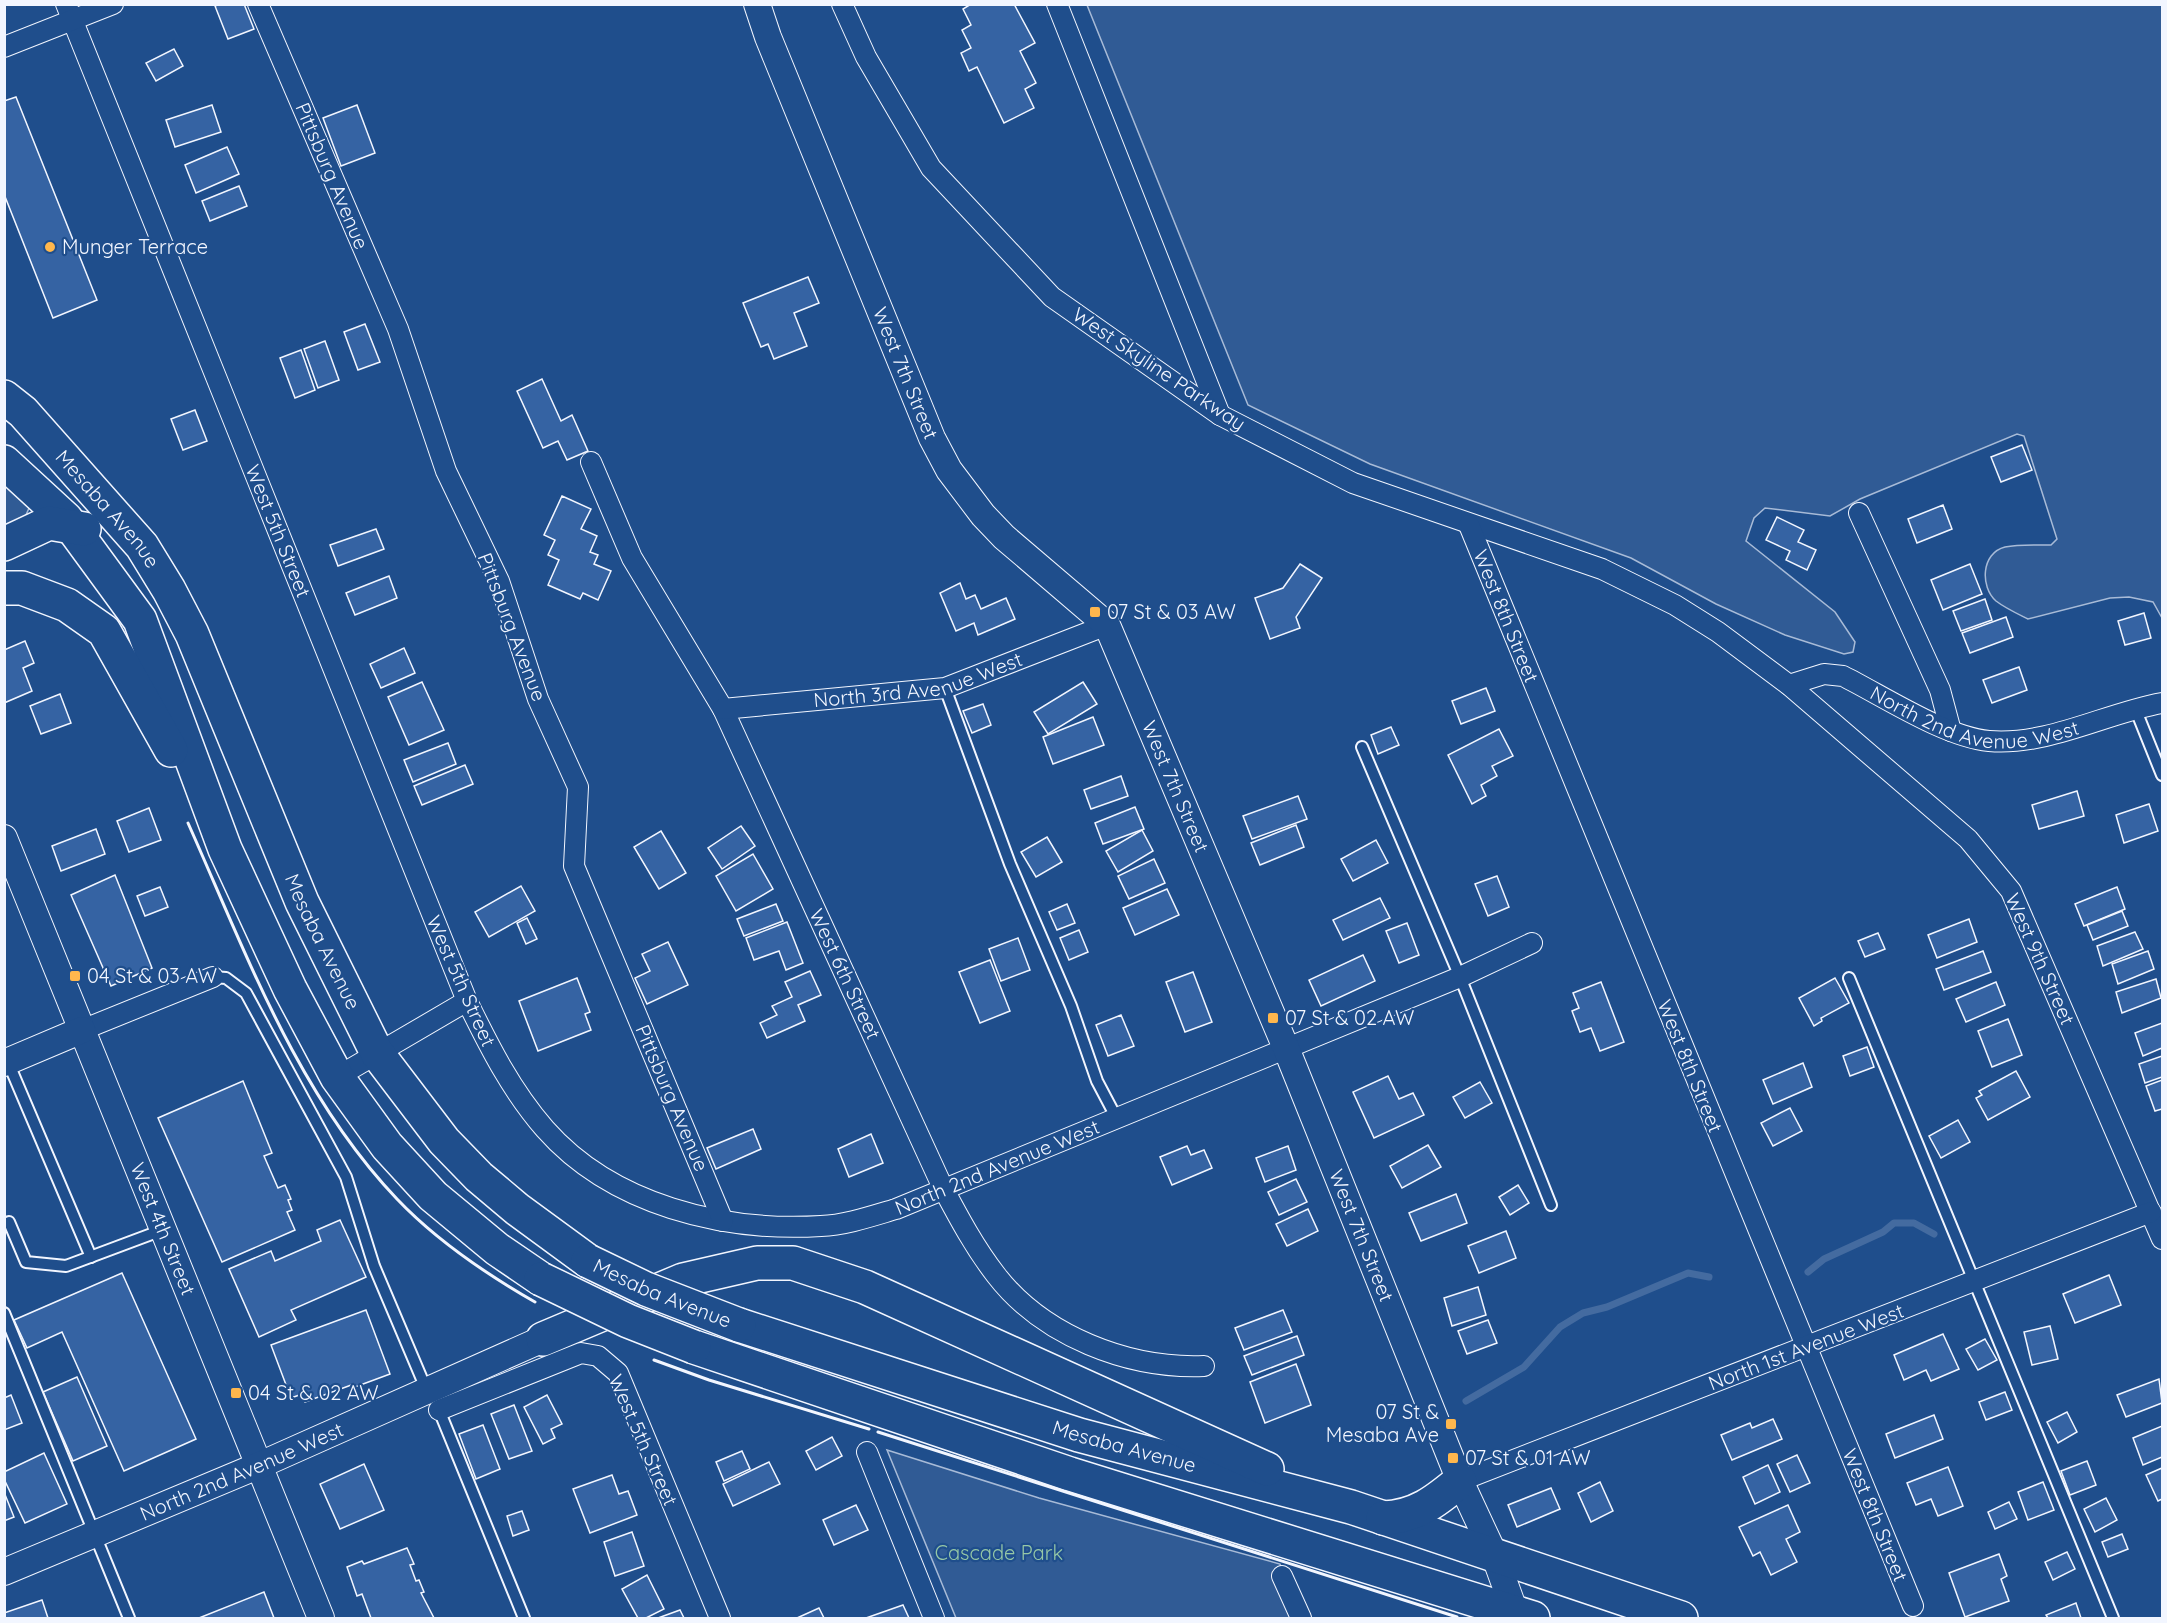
<svg xmlns="http://www.w3.org/2000/svg" width="2167" height="1623" viewBox="0 0 2167 1623" font-family="Quicksand,sans-serif">
	<rect width="100%" height="100%" fill="#1f4e8c"/>
	<!-- green -->
	<g fill="#305b95" stroke="#a8bbd7" stroke-width="1.5">
		<path d="M1087,5h1075v613l-9,-16 -24,-5 -19,1 -82,21c-10,-5 -23,-11 -32,-18 -16,-14 -15,-48 9,-54 14,-3 31,-2 46,-2l6,-6 -33,-103 -7,-2 -157,65 -30,17 -65,-8 -11,10 -8,23 89,71 20,30 -2,10 -9,2 -59,-19 -69,-31 -85,-46 -261,-94 -122,-59z"/>
		<path d="M4,481l26,25 -9,20 -17,7z"/>
		<path d="M887,1450l152,48 241,66 20,54h-344z"/>
	</g>
	<g fill="none" stroke-linecap="round" stroke-linejoin="round">
		<!-- stream -->
		<g stroke="#446ba0" stroke-width="7">
			<path d="M1808,1272l16,-13 59,-27 11,-9h20l20,11"/>
			<path d="M1466,1401l58,-34 36,-40 23,-14 24,-6 81,-34 21,4"/>
		</g>
	</g>
	<!-- building -->
	<g fill="#3563a3" stroke="#f2f6ff" stroke-width="1.5">
		<path d="M220,4h24l10,25 -26,10 -13,-33z"/>
		<path d="M971,4h43l21,39 -15,8 16,32 -11,6 9,19 -30,15 -27,-56 -8,4 -8,-18 10,-5 -9,-18 9,-5 -8,-16z"/>
		<path d="M174,49l9,17 -27,15 -10,-18z"/>
		<path d="M16,97l81,203 -44,18 -49,-124v-93z"/>
		<path d="M212,105l9,27 -46,15 -9,-27z"/>
		<path d="M357,105l18,48 -34,13 -18,-48z"/>
		<path d="M227,147l12,27 -43,19 -11,-28z"/>
		<path d="M239,186l8,20 -37,15 -8,-20z"/>
		<path d="M808,277l11,26 -25,10 13,33 -33,13 -6,-15 -7,3 -18,-44z"/>
		<path d="M365,324l15,38 -22,8 -14,-38z"/>
		<path d="M325,341l14,39 -21,8 -14,-39z"/>
		<path d="M301,350l14,40 -20,8 -15,-40z"/>
		<path d="M542,379l19,42 11,-6 16,36 -21,9 -9,-19 -15,7 -26,-57z"/>
		<path d="M195,410l12,31 -24,9 -12,-31z"/>
		<path d="M2022,445l10,25 -31,12 -10,-25z"/>
		<path d="M562,496l29,13 -10,20 16,7 -7,16 8,3 -4,9 17,7 -13,29 -15,-7 -3,6 -32,-14 11,-25 -11,-5 7,-15 -11,-5z"/>
		<path d="M1943,505l9,24 -35,14 -9,-24z"/>
		<path d="M1777,517l27,13 -6,12 18,8 -9,20 -21,-10 4,-9 -24,-11z"/>
		<path d="M376,529l8,20 -46,17 -8,-21z"/>
		<path d="M1300,564l22,14 -26,39 4,11 -30,11 -15,-41 28,-10z"/>
		<path d="M1970,564l12,30 -39,16 -12,-30z"/>
		<path d="M389,576l8,22 -42,17 -9,-22z"/>
		<path d="M960,583l6,16 9,-4 6,14 25,-11 9,21 -37,16 -4,-12 -18,8 -16,-38z"/>
		<path d="M1985,599l7,21 -31,11 -8,-20z"/>
		<path d="M2144,613l7,25 -26,7 -7,-24z"/>
		<path d="M2006,617l7,20 -43,16 -8,-20z"/>
		<path d="M25,641l9,22 -11,5 9,23 -28,12v-53z"/>
		<path d="M404,648l11,25 -34,15 -11,-24z"/>
		<path d="M2019,667l8,23 -35,13 -9,-23z"/>
		<path d="M422,682l22,48 -35,15 -21,-48z"/>
		<path d="M1083,682l14,22 -49,30 -14,-22z"/>
		<path d="M1486,688l9,23 -34,13 -9,-23z"/>
		<path d="M60,694l11,29 -30,11 -11,-28z"/>
		<path d="M983,704l8,21 -19,8 -9,-22z"/>
		<path d="M1093,717l11,28 -51,19 -10,-27z"/>
		<path d="M1391,727l8,18 -21,9 -7,-19z"/>
		<path d="M1499,729l14,27 -21,10 5,10 -16,9 5,11 -14,8 -24,-49z"/>
		<path d="M448,743l8,21 -43,18 -9,-22z"/>
		<path d="M465,765l8,19 -51,21 -8,-19z"/>
		<path d="M1121,776l7,20 -37,13 -7,-19z"/>
		<path d="M2077,791l7,25 -45,13 -7,-24z"/>
		<path d="M1298,796l9,23 -55,20 -9,-23z"/>
		<path d="M2149,804l9,27 -34,12 -8,-28z"/>
		<path d="M1135,807l9,22 -41,15 -8,-21z"/>
		<path d="M149,808l12,32 -32,12 -12,-31z"/>
		<path d="M1296,825l8,22 -44,18 -9,-22z"/>
		<path d="M741,826l14,20 -33,23 -14,-21z"/>
		<path d="M96,829l9,25 -44,17 -9,-25z"/>
		<path d="M1142,830l11,21 -35,21 -12,-21z"/>
		<path d="M661,831l25,42 -27,16 -25,-42z"/>
		<path d="M1047,837l15,25 -26,15 -15,-25z"/>
		<path d="M1376,840l12,23 -35,18 -12,-22z"/>
		<path d="M753,854l20,35 -37,22 -20,-35z"/>
		<path d="M1154,859l11,24 -36,16 -11,-23z"/>
		<path d="M115,875l37,93 -41,18 -40,-91z"/>
		<path d="M1497,876l12,31 -21,9 -13,-32z"/>
		<path d="M521,886l14,25 -46,26 -14,-25z"/>
		<path d="M160,887l8,20 -23,9 -8,-20z"/>
		<path d="M2117,887l8,22 -41,17 -9,-22z"/>
		<path d="M1167,889l12,26 -44,20 -12,-27z"/>
		<path d="M1380,898l10,20 -47,22 -10,-20z"/>
		<path d="M776,904l7,17 -39,15 -7,-17z"/>
		<path d="M1067,904l8,19 -18,7 -8,-18z"/>
		<path d="M2122,911l6,15 -35,14 -6,-15z"/>
		<path d="M527,918l10,21 -11,5 -9,-21z"/>
		<path d="M1969,919l8,23 -40,16 -9,-23z"/>
		<path d="M787,922l16,41 -17,7 -7,-19 -25,9 -8,-22z"/>
		<path d="M1407,923l12,32 -20,8 -13,-32z"/>
		<path d="M1079,930l9,22 -19,8 -9,-22z"/>
		<path d="M2135,932l8,17 -40,17 -6,-20z"/>
		<path d="M1878,933l7,16 -20,8 -7,-16z"/>
		<path d="M1018,938l12,32 -29,11 -12,-32z"/>
		<path d="M668,942l20,43 -41,19 -12,-26 15,-7 -8,-17z"/>
		<path d="M1983,951l8,21 -47,18 -8,-21z"/>
		<path d="M2148,951l6,18 -36,15 -6,-20z"/>
		<path d="M1363,955l12,26 -54,25 -12,-26z"/>
		<path d="M990,960l20,51 -30,12 -21,-51z"/>
		<path d="M810,971l11,24 -23,10 7,16 -38,17 -7,-15 17,-8 -5,-9 20,-9 -7,-15z"/>
		<path d="M1193,972l19,50 -27,10 -19,-50z"/>
		<path d="M577,978l13,34 -5,2 6,16 -53,21 -19,-50z"/>
		<path d="M1835,978l14,25 -28,15 1,3 -8,5 -15,-28z"/>
		<path d="M2156,979l5,19 -39,15 -6,-21z"/>
		<path d="M1601,982l23,60 -24,9 -9,-23 -11,4 -8,-21 7,-3 -6,-15z"/>
		<path d="M1996,982l9,23 -39,17 -10,-23z"/>
		<path d="M1121,1015l13,31 -26,10 -12,-31z"/>
		<path d="M2008,1019l14,36 -30,12 -14,-36z"/>
		<path d="M2162,1023v25l-19,8 -8,-23z"/>
		<path d="M1867,1047l7,20 -24,9 -7,-20z"/>
		<path d="M2162,1056v21l-17,6 -6,-19z"/>
		<path d="M1803,1063l9,24 -39,17 -10,-24z"/>
		<path d="M2016,1071l14,26 -42,23 -12,-22 6,-3 -3,-4z"/>
		<path d="M1388,1076l11,23 14,-6 11,22 -50,23 -21,-46z"/>
		<path d="M2162,1080v29l-7,2 -9,-25z"/>
		<path d="M243,1081l29,72 -8,3 14,32 7,-3 6,14 -3,1 4,10 -5,2 8,18 -73,32 -64,-144z"/>
		<path d="M1480,1082l12,21 -27,15 -12,-21z"/>
		<path d="M1790,1108l12,23 -29,15 -12,-23z"/>
		<path d="M1958,1120l12,22 -29,16 -12,-22z"/>
		<path d="M753,1129l8,20 -45,20 -9,-21z"/>
		<path d="M871,1134l12,29 -34,14 -11,-28z"/>
		<path d="M1428,1145l13,22 -39,21 -12,-22z"/>
		<path d="M1187,1146l4,9 13,-5 8,18 -40,17 -12,-28z"/>
		<path d="M1288,1146l8,24 -31,12 -9,-24z"/>
		<path d="M1296,1179l11,23 -28,13 -11,-23z"/>
		<path d="M1518,1185l11,18 -19,12 -11,-18z"/>
		<path d="M1456,1194l11,29 -46,18 -12,-28z"/>
		<path d="M1308,1209l10,22 -31,15 -11,-22z"/>
		<path d="M340,1220l26,57 -75,33 5,10 -37,17 -30,-68 42,-18 4,10 46,-20 -4,-11z"/>
		<path d="M1506,1231l10,27 -37,15 -11,-27z"/>
		<path d="M122,1273l74,166 -72,32 -62,-139 -35,16 -13,-28z"/>
		<path d="M2109,1275l12,30 -46,18 -12,-29z"/>
		<path d="M1478,1287l8,28 -34,11 -8,-28z"/>
		<path d="M366,1310l24,64 -35,13 -1,-3 -49,18 -3,-8 -11,4 -20,-53z"/>
		<path d="M1283,1310l9,22 -48,18 -9,-22z"/>
		<path d="M1488,1320l9,23 -30,11 -9,-23z"/>
		<path d="M2050,1326l8,33 -26,6 -8,-33z"/>
		<path d="M1943,1334l16,35 -28,12 -5,-11 -22,10 -10,-25z"/>
		<path d="M1297,1336l7,19 -52,20 -8,-19z"/>
		<path d="M1985,1339l12,21 -19,10 -12,-21z"/>
		<path d="M1296,1364l15,41 -46,18 -15,-41z"/>
		<path d="M77,1377l30,69 -34,15 -30,-69z"/>
		<path d="M2159,1379l3,24 -36,14 -9,-22z"/>
		<path d="M2005,1392l7,18 -26,10 -7,-18z"/>
		<path d="M11,1395l11,28 -18,7v-32z"/>
		<path d="M547,1395l15,29 -11,5 4,9 -12,6 -19,-37z"/>
		<path d="M514,1405l18,46 -23,8 -18,-45z"/>
		<path d="M2067,1412l10,20 -19,11 -11,-21z"/>
		<path d="M1934,1415l9,24 -48,19 -9,-24z"/>
		<path d="M1773,1419l9,20 -50,21 -11,-25 29,-12 2,5z"/>
		<path d="M483,1425l17,44 -24,10 -17,-45z"/>
		<path d="M2162,1426v31l-19,8 -10,-27z"/>
		<path d="M832,1437l10,19 -26,14 -10,-19z"/>
		<path d="M742,1451l8,18 -26,12 -8,-19z"/>
		<path d="M44,1453l23,51 -42,19 -21,-44v-7z"/>
		<path d="M1797,1455l13,28 -20,9 -13,-28z"/>
		<path d="M2087,1461l9,24 -26,10 -9,-24z"/>
		<path d="M769,1462l11,22 -47,22 -10,-22z"/>
		<path d="M364,1464l20,46 -44,19 -20,-45z"/>
		<path d="M1768,1465l12,27 -25,12 -12,-27z"/>
		<path d="M1948,1467l15,39 -25,10 -7,-17 -15,6 -9,-22z"/>
		<path d="M2162,1468v31l-4,2 -12,-26z"/>
		<path d="M612,1475l7,19 9,-3 9,24 -47,18 -17,-44z"/>
		<path d="M1600,1482l13,29 -22,11 -13,-29z"/>
		<path d="M2043,1482l11,28 -26,10 -10,-28z"/>
		<path d="M1551,1488l9,21 -43,18 -9,-22z"/>
		<path d="M4,1492l10,25 -10,4z"/>
		<path d="M2106,1498l11,22 -22,12 -11,-23z"/>
		<path d="M2009,1502l8,17 -22,10 -7,-17z"/>
		<path d="M856,1505l12,25 -34,15 -11,-25z"/>
		<path d="M1788,1505l12,27 -14,7 11,23 -26,13 -11,-23 -7,4 -14,-29z"/>
		<path d="M522,1511l7,19 -16,6 -6,-20z"/>
		<path d="M632,1532l12,34 -29,10 -11,-34z"/>
		<path d="M2122,1534l6,15 -20,8 -6,-15z"/>
		<path d="M407,1548l7,16 -4,1 6,16 3,-1 5,12 -3,1 13,25h-63l-9,-24 -5,2 -10,-29 15,-6 2,3z"/>
		<path d="M2067,1552l8,17 -22,11 -8,-18z"/>
		<path d="M1999,1554l8,22 -6,3 8,22 -44,16 -16,-44z"/>
		<path d="M647,1575l17,34 -18,9h-8l-16,-29z"/>
		<path d="M264,1592l10,26h-75z"/>
		<path d="M42,1600l6,18h-44v-5z"/>
		<path d="M2076,1603l5,15h-33l-2,-3z"/>
		<path d="M903,1605l6,13h-43z"/>
		<path d="M819,1608l5,10h-27z"/>
		<path d="M680,1610l4,8h-26z"/>
	</g>
	<g fill="none" stroke-linecap="round" stroke-linejoin="round">
		<defs>
			<g id="service">
				<path d="M945,688l65,176 61,142 26,75 19,36"/>
				<path d="M2135,708l27,67"/>
				<path d="M1362,747l98,230 91,228"/>
				<path d="M213,977l13,1 20,15 100,184 28,89 53,125"/>
				<path d="M1849,978l264,640"/>
				<path d="M8,1062l83,195"/>
				<path d="M9,1222l17,40 40,4 99,-37"/>
				<path d="M4,1313l125,305"/>
				<path d="M439,1410l85,208"/>
			</g>
			<g id="minor">
				<path id="s1" d="M66,4l401,997c22,45 44,89 78,128 67,76 178,103 276,97 25,-1 51,-10 75,-17l564,-232 72,-34"/>
				<path d="M258,4l140,325 48,142 53,110 39,118 40,88 -4,79 149,355"/>
				<path d="M842,4l24,53 65,111 121,129 168,118 133,68 249,86 73,36 43,27 71,53 179,154 43,52 151,348"/>
				<path d="M1057,4l163,411"/>
				<path d="M4,47l109,-43"/>
				<path d="M591,462l41,96 91,151 220,479c16,30 32,60 53,87 47,61 132,94 208,91"/>
				<path d="M1859,513l81,177 11,41"/>
				<path d="M1469,525l444,1081"/>
				<path id="s2" d="M1789,685l35,-11 19,2c40,20 102,61 146,65 59,5 117,-28 173,-38"/>
				<path id="s3" d="M723,709l222,-21 162,-63"/>
				<path d="M82,1030l131,-53"/>
				<path d="M337,1077l130,-76"/>
				<path d="M439,1410l142,-57 17,3 20,17 102,245"/>
				<path d="M867,1452l67,166"/>
				<path d="M1460,1481l691,-269"/>
				<path d="M1282,1576l19,42"/>
			</g>
			<g id="tertiary">
				<path id="s4" d="M757,4l11,33 164,401 17,32 34,45 21,22 103,88 179,423 174,433 34,73 23,64"/>
				<path id="s5" d="M4,838l317,780"/>
				<path d="M4,1063l78,-33"/>
				<path id="s6" d="M4,1572l256,-107 283,-126"/>
			</g>
			<g id="trunk">
				<path id="s7" d="M4,397l19,15 119,134 27,44 23,44 110,268 75,151 67,88 35,36 38,32 71,52"/>
				<path d="M4,462l62,57 74,101 85,229 65,140 47,88 50,69 46,50 64,53 44,30"/>
				<path d="M4,544l45,-21 35,6"/>
				<path d="M4,588h18l45,17 37,26 67,119"/>
				<path id="s8" d="M739,1325l340,110 272,72 330,111"/>
				<path d="M543,1339l140,-59 74,-17h36l72,24 402,182"/>
				<path d="M694,1347l376,127 463,144"/>
				<path d="M1383,1518c33,-1 53,-17 77,-37"/>
			</g>
		</defs>
		<!-- service casing -->
		<use href="#service" stroke="#f2f6ff" stroke-width="14"/>
		<!-- minor casing -->
		<use href="#minor" stroke="#f2f6ff" stroke-width="22"/>
		<!-- tertiary casing -->
		<use href="#tertiary" stroke="#f2f6ff" stroke-width="28"/>
		<!-- trunk casing -->
		<use href="#trunk" stroke="#f2f6ff" stroke-width="36"/>
		<!-- service -->
		<use href="#service" stroke="#1f4e8c" stroke-width="10"/>
		<!-- minor -->
		<use href="#minor" stroke="#1f4e8c" stroke-width="20"/>
		<!-- tertiary -->
		<use href="#tertiary" stroke="#1f4e8c" stroke-width="26"/>
		<!-- trunk -->
		<use href="#trunk" stroke="#1f4e8c" stroke-width="33"/>
		<defs>
			<g id="trunk-bridge">
				<path id="s9" d="M588,1261l58,28 93,36"/>
				<path d="M541,1279l87,42 66,26"/>
			</g>
		</defs>
		<!-- trunk-bridge casing -->
		<use href="#trunk-bridge" stroke="#f2f6ff" stroke-width="36" stroke-linecap="butt"/>
		<!-- trunk-bridge -->
		<use href="#trunk-bridge" stroke="#1f4e8c" stroke-width="33"/>
		<!-- wall -->
		<g stroke="#f2f6ff" stroke-width="3">
			<path d="M188,823c58,130 109,271 209,376 38,40 89,75 138,103"/>
			<path d="M654,1360l55,20 160,49"/>
			<path d="M878,1432l579,185"/>
		</g>
	</g>
	<!-- markers -->
	<g fill="#ffb74d" stroke="#1f4e8c" stroke-width="2">
		<circle cx="50" cy="247" r="6"/>
		<rect x="1089" y="606" width="12" height="12" rx="3"/>
		<rect x="69" y="970" width="12" height="12" rx="3"/>
		<rect x="1267" y="1012" width="12" height="12" rx="3"/>
		<rect x="230" y="1387" width="12" height="12" rx="3"/>
		<rect x="1445" y="1418" width="12" height="12" rx="3"/>
		<rect x="1447" y="1452" width="12" height="12" rx="3"/>
	</g>
	<g text-anchor="middle" stroke-width="4.5" stroke-linejoin="round" paint-order="stroke">
		<!-- street labels -->
		<g font-size="20" fill="#f2f6ff" stroke="#1f4e8c">
			<text transform="translate(332 176) rotate(67)" y="7">Pittsburg Avenue</text>
			<text transform="translate(1159 369) rotate(34)" y="7">West Skyline Parkway</text>
			<text dy="7" stroke="none"><textPath href="#s4" startOffset="398">West 7th Street</textPath></text>
			<text dy="7" stroke="none"><textPath href="#s7" startOffset="153">Mesaba Avenue</textPath></text>
			<text transform="translate(278 531) rotate(68)" y="7">West 5th Street</text>
			<text transform="translate(1506 616) rotate(68)" y="7">West 8th Street</text>
			<text transform="translate(512 627) rotate(69)" y="7">Pittsburg Avenue</text>
			<text dy="7" stroke="none"><textPath href="#s3" startOffset="198">North 3rd Avenue West</textPath></text>
			<text dy="7" stroke="none"><textPath href="#s2" startOffset="198">North 2nd Avenue West</textPath></text>
			<text dy="7" stroke="none"><textPath href="#s4" startOffset="902">West 7th Street</textPath></text>
			<text dy="7" stroke="none"><textPath href="#s7" startOffset="639">Mesaba Avenue</textPath></text>
			<text transform="translate(2040 959) rotate(66)" y="7">West 9th Street</text>
			<text transform="translate(845 974) rotate(65)" y="7">West 6th Street</text>
			<text transform="translate(461 981) rotate(66)" y="7">West 5th Street</text>
			<text transform="translate(1690 1066) rotate(68)" y="7">West 8th Street</text>
			<text transform="translate(672 1098) rotate(67)" y="7">Pittsburg Avenue</text>
			<text dy="7" stroke="none"><textPath href="#s1" startOffset="1714">North 2nd Avenue West</textPath></text>
			<text dy="7" stroke="none"><textPath href="#s5" startOffset="422">West 4th Street</textPath></text>
			<text dy="7" stroke="none"><textPath href="#s4" startOffset="1388">West 7th Street</textPath></text>
			<text dy="7" stroke="none"><textPath href="#s9" startOffset="81">Mesaba Avenue</textPath></text>
			<text transform="translate(1806 1347) rotate(-21)" y="7">North 1st Avenue West</text>
			<text transform="translate(643 1440) rotate(66)" y="7">West 5th Street</text>
			<text dy="7" stroke="none"><textPath href="#s8" startOffset="404">Mesaba Avenue</textPath></text>
			<text dy="7" stroke="none"><textPath href="#s6" startOffset="258">North 2nd Avenue West</textPath></text>
			<text transform="translate(1875 1515) rotate(68)" y="7">West 8th Street</text>
		</g>
		<!-- poi labels -->
		<g font-size="20" fill="#f2f6ff" stroke="#1f4e8c" text-anchor="start">
			<text x="62" y="254">Munger Terrace</text>
			<text x="1107" y="619">07 St &amp; 03 AW</text>
			<text x="87" y="983">04 St &amp; 03 AW</text>
			<text x="1285" y="1025">07 St &amp; 02 AW</text>
			<text x="248" y="1400">04 St &amp; 02 AW</text>
			<text x="1439" y="1419" text-anchor="end">07 St &amp;<tspan x="1439" dy="23">Mesaba Ave</tspan></text>
			<text x="1465" y="1465">07 St &amp; 01 AW</text>
		</g>
		<!-- park labels -->
		<g font-size="20" fill="#97c8a6" stroke="#1f4e8c">
			<text x="999" y="1560">Cascade Park</text>
		</g>
	</g>
	<!-- border -->
	<rect width="2167" height="1623" fill="none" stroke="#f2f6ff" stroke-width="12"/>
</svg>
